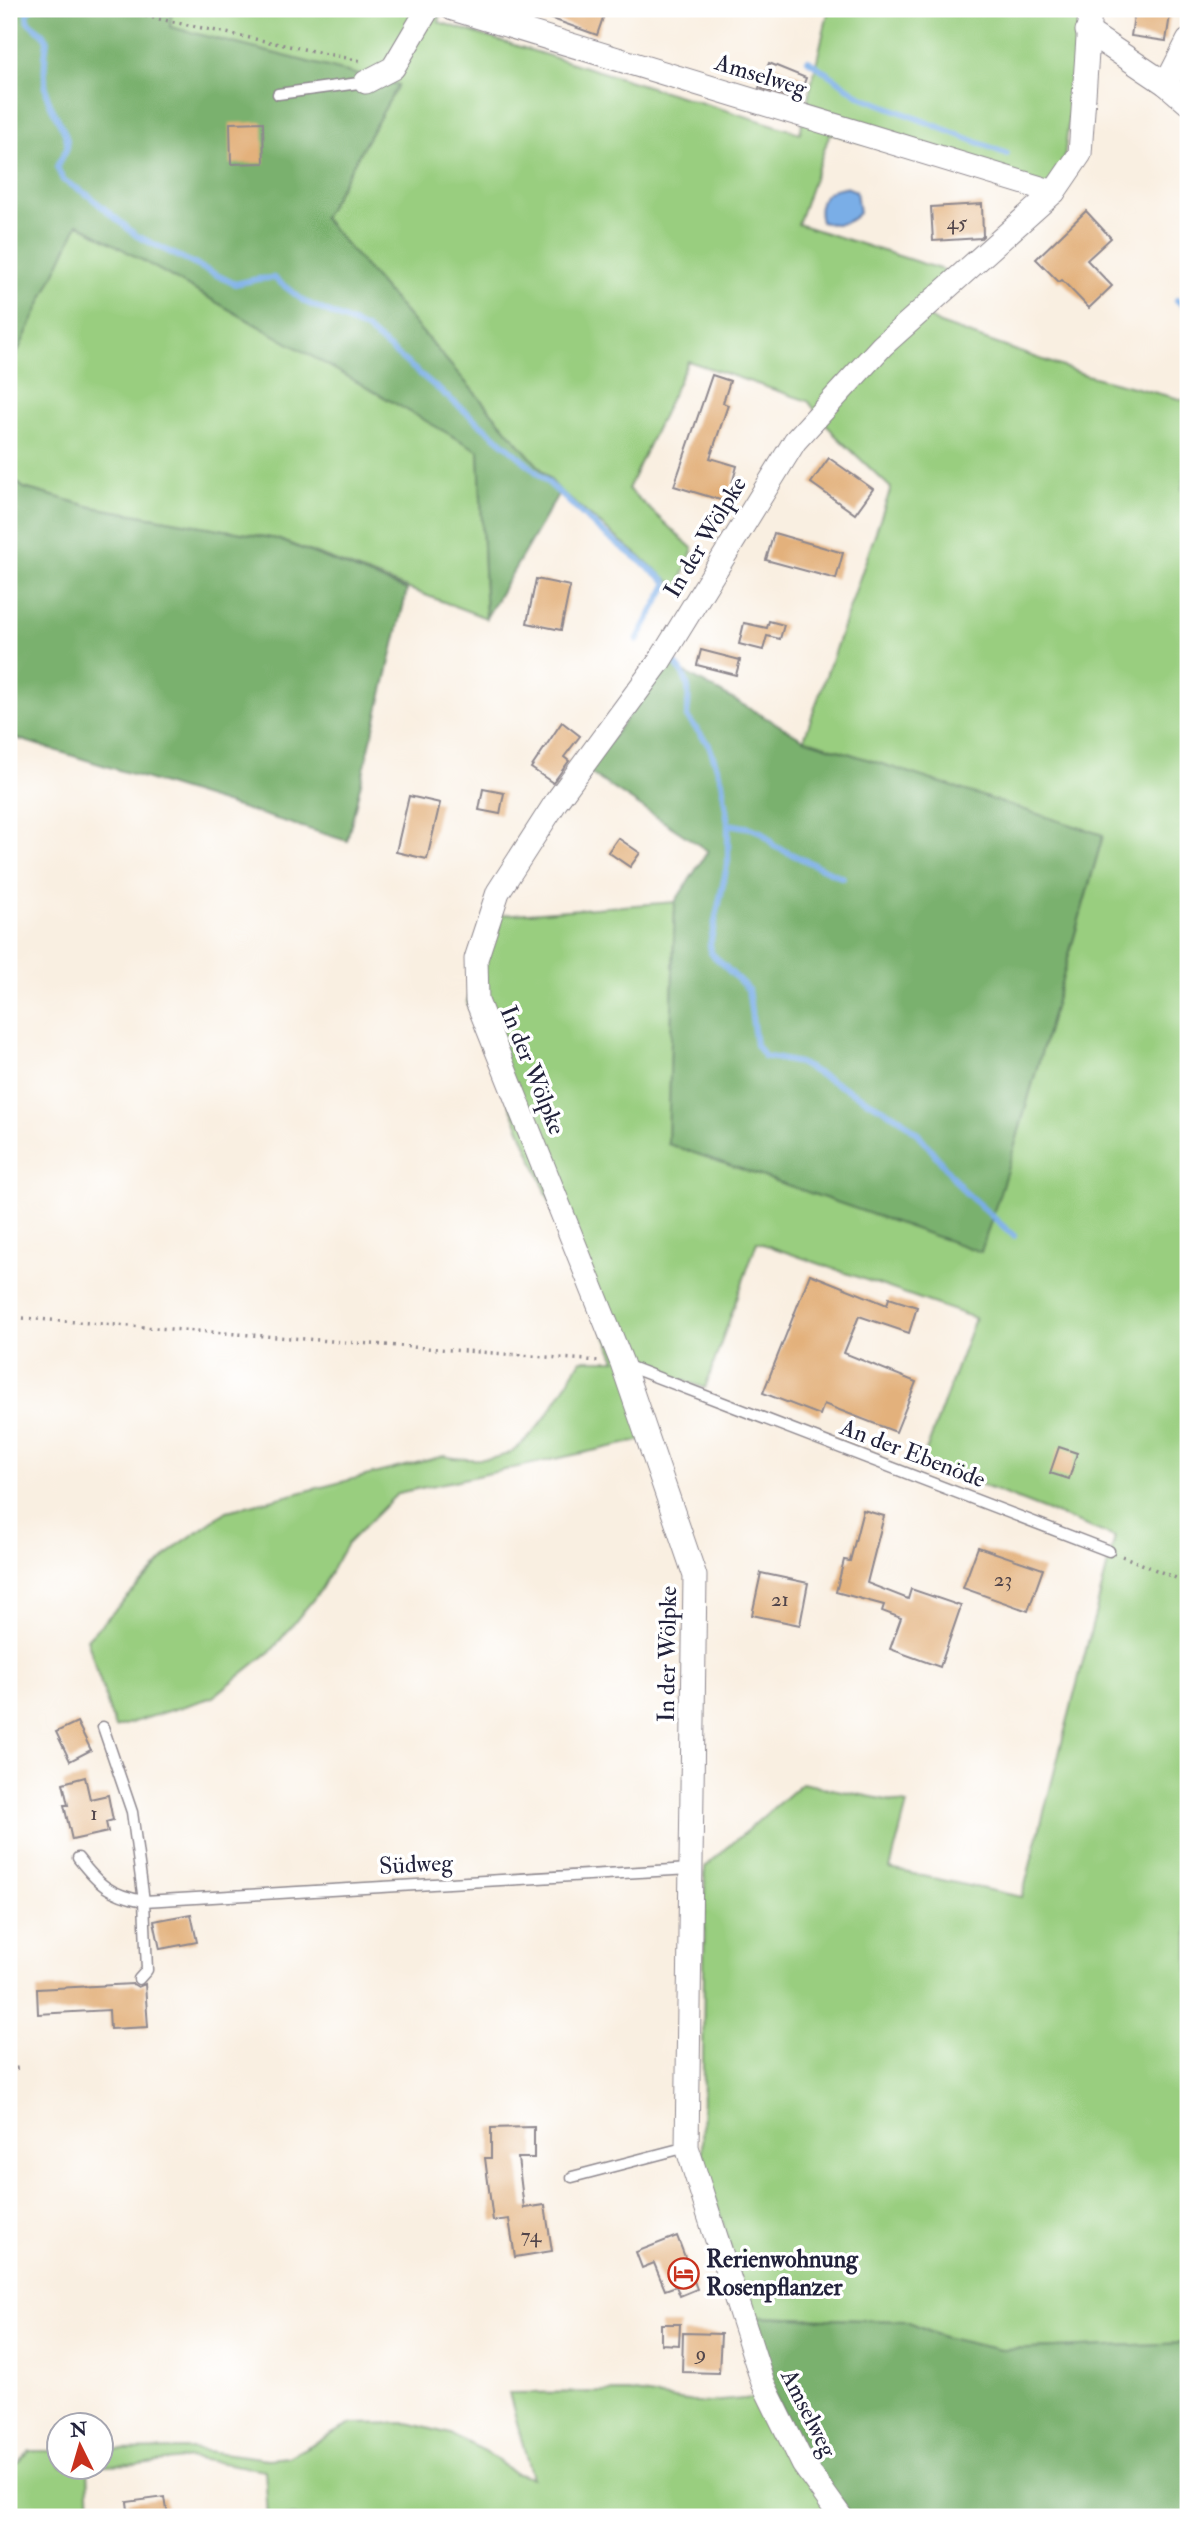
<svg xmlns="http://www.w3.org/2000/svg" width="1197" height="2526" viewBox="0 0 1197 2526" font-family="'IM FELL Double Pica',serif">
	<rect width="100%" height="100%" fill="#fff"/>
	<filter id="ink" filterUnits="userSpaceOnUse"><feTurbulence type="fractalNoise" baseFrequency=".0143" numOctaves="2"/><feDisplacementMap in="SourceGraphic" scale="14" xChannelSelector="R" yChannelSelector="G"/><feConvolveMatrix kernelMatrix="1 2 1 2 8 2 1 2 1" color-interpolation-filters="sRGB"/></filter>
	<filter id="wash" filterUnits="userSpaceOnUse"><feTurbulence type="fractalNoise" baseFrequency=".00686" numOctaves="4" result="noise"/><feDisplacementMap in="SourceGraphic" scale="28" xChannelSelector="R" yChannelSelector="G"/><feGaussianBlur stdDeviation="1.57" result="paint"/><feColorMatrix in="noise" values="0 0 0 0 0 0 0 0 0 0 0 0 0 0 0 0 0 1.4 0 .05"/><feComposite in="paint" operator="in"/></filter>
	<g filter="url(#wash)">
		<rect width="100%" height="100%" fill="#f9efe1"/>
		<!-- green -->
		<g fill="#99ce7f" stroke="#5e785d" stroke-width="2">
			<path d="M172,9h270l-3,13 361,111 29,-124h253l-23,192 -229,-68 -32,91 167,53 -45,35 20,12 146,51 102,26v58l-6,31 6,5v1848l-187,7 -58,-13 -39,-16 -153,-4 -49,-162 3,-288 97,-84 105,21 -17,65 132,28 93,-360 -193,-75 53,-144 -218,-76 -52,146 -78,-27 30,76 -259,56 -52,52 -26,46 -47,58 -60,48 -98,31 -28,-89 90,-93 50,-35 217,-55c18,4 53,6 69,-5 30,-21 49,-61 68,-91h35l-149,-358 34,-87 174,-13 -7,242 347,1 88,-309 -299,-97 87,-251 -56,-53 -27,-34 -120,-40 -60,128 65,60 -15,39 -118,-97 -237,-273 75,-133 -228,-58z"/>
			<path d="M78,223l401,228 7,167 -209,-79 -185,-32 -68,-19 -15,-12v-106z"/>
			<path d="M628,2392l72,11 75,-7 77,121h-584l-3,-47 -74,-12 -51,6 -38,1v-15l89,-1 77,10 20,-2 63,-33 57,-1 42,11 35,17 29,22 18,5 -23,-85z"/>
			<path d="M30,2451h29l1,15 28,1 2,50h-81v-55l9,1z"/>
		</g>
		<!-- forest -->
		<g fill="#7ab16e" stroke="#4e6a54" stroke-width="2">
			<path d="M9,9h163l-2,18 228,58 -75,133 237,273 -74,127 -7,-167 -401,-227 -69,146z"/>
			<path d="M9,476l15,12 68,19 185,32 130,51 -60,251 -338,-105z"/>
			<path d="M668,663l136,76 299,96 -88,310 -34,107 -313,-108 7,-242 33,-51 -121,-80z"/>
			<path d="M751,2317l153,4 39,16 58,13 187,-7v174h-336l-47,-62 -37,-72z"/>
		</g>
		<!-- water -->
		<path fill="#7aaee7" stroke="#4e6891" stroke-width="2" d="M846,187l10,4 3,22c-12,12 -22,13 -38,9 -6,-21 5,-34 25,-35z"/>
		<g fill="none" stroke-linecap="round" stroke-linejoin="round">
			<!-- stream -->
			<g stroke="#7aaee7" stroke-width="6">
				<path d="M31,9l-4,4 1,9 14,11 5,7c-3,19 -4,36 0,55 3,16 23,38 20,52 -1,6 -8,13 -10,20l6,13 25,15 49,41 98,48 23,-5 16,-1 31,24 61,27 154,128 82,75 63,48 2,5 -30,55"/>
				<path d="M808,60l52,36 147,58"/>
				<path d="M1177,300l11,10"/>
				<path d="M675,663c17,21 14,29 12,54l22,28 13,36 6,43v37l-18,84 1,8 37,36 8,56 8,11 35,7 102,56 20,18 43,54 50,45"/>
				<path d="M728,824l23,4 12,5 11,13 69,32"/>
			</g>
		</g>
		<g id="blocks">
			<!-- building -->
			<g fill="#e3b17b">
				<path d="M530,9h76l-9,26 -67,-24z"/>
				<path d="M1135,9h36l-5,32 -35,-5z"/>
				<path d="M769,63l37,15 -8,21 -39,-11z"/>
				<path d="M263,122l1,41 -33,1 -1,-41z"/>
				<path d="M982,204l1,32 -2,2 -48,3 -2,-34z"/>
				<path d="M1086,211l25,27 -24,22 25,26 -23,22 -27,-28 -3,2 -23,-23z"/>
				<path d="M712,375l18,6 -7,22 5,2 -18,53 27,8 -10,36 -53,-16z"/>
				<path d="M829,458l44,31 -18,25 -44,-31z"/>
				<path d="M774,533l69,20 -7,26 -70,-19z"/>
				<path d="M536,579l34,7 -9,44 -34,-7z"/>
				<path d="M769,621l15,4 -4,14 -13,-3 -4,14 -24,-6 5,-21 23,5z"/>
				<path d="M701,650l39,10 -4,15 -39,-10z"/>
				<path d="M562,722l18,14 -16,21 5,4 -16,22 -22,-15z"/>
				<path d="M483,789l21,4 -4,21 -21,-4z"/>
				<path d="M409,796l31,7 -13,56 -31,-7z"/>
				<path d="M618,838l22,15 -10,14 -22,-15z"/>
				<path d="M810,1274l77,31 2,-7 28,9 -8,26 -50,-17 -15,37 72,29 -20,50 -72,-28 -4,11 -57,-22z"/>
				<path d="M1059,1447l18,6 -8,26 -19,-6z"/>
				<path d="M863,1510l21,6 -17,67 41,16 3,-10 50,17 -21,61 -50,-18 11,-31 -19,-7 2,-6 -48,-13 8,-32 6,1z"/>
				<path d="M978,1547l65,22 -15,42 -65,-23z"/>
				<path d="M761,1573l47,10 -8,42 -48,-10z"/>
				<path d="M77,1722l14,28 -21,11 -14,-29z"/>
				<path d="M85,1777l5,22 18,-4 5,25 -7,2 2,10 -36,8 -8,-35h4l-5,-22z"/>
				<path d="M191,1914l6,28 -37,7 -6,-28z"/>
				<path d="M133,1984l5,3 7,-3 3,43 -38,2 -1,-19 -71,4 -1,-25z"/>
				<path d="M534,2127v31h-16l6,50 21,-3 7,46 -37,6 -6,-38 -16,2 -8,-63h6v-30z"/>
				<path d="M677,2236l20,53 -17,7 -4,-10 -11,4 -11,-27 -12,5 -6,-16z"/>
				<path d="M661,2324h19l-1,21 -18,-1z"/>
				<path d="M683,2333l38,1 -2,39 -37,-1z"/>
				<path d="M165,2497l3,20h-39l-2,-15z"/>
			</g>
		</g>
	</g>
	<g filter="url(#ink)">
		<use href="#blocks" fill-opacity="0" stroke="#8e888e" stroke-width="2"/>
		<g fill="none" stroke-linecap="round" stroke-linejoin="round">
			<defs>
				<g id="service">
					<path d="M278,94l88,-12"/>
					<path d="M625,1365l484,186"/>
					<path d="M78,1858c21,27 32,37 66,43l-12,-89 -29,-85"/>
					<path d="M139,1979l8,-9 -3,-69 546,-32"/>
					<path d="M572,2177l115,-30"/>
				</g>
				<g id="minor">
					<path d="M453,9l601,183"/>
					<path d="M1087,31l79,53 22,19"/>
					<path d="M366,82l27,-14 35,-59"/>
					<path d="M1166,84l22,-43"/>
					<path d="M841,2517l-38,-53 -40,-81 -76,-236 8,-571 -73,-213 -145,-362 -1,-42 22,-67 58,-90 103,-140 136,-221 87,-95 172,-154 26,-38 10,-145"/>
				</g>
			</defs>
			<!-- service casing -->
			<use href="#service" stroke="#8e888e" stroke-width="13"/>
			<!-- minor casing -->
			<use href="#minor" stroke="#8e888e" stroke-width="25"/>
			<!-- path -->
			<g stroke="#8e888e" stroke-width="3.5" stroke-dasharray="2 5" stroke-linecap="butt">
				<path d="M111,9l250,52"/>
				<path d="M9,1317l591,44"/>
				<path d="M1122,1556l66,27"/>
				<path d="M9,2070l9,-2"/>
			</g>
			<!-- service -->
			<use href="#service" stroke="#fff" stroke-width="10"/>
			<!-- minor -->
			<use href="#minor" stroke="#fff" stroke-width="23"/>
		</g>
	</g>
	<!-- icons -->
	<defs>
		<symbol id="hotel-ring" viewBox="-11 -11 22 22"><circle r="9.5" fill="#fff" stroke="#c8321e" stroke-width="1.5"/><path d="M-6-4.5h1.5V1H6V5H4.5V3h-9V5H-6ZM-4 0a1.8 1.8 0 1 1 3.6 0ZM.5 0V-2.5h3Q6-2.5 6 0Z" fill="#c8321e"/></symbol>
	</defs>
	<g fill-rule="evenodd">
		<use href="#hotel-ring" x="666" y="2256" width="35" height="35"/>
	</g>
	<g text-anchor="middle" stroke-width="7" stroke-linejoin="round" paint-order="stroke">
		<!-- number labels -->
		<g font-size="21" fill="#52464b">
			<text x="957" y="229">45</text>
			<text x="1003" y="1586">23</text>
			<text x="780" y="1606">21</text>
			<text x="94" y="1820">1</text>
			<text x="531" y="2242">74</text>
			<text x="701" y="2360">9</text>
		</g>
		<!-- street labels -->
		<g font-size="24" fill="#22223b" stroke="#fff">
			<text transform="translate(761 75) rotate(17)" y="8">Amselweg</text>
			<text transform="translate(705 537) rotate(-59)" y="8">In der Wölpke</text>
			<text transform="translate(533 1070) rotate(68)" y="8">In der Wölpke</text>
			<text transform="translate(913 1453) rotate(21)" y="8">An der Ebenöde</text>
			<text transform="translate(667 1654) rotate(-89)" y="8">In der Wölpke</text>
			<text transform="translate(416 1864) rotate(-3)" y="8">Südweg</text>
			<text transform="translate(809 2413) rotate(63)" y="8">Amselweg</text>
		</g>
		<!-- poi labels -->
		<g font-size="24" font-weight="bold" fill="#22223b" stroke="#fff" text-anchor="start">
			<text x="706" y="2267">Rerienwohnung<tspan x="706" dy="28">Rosenpflanzer</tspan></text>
		</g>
	</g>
	<!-- margin -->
	<rect width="1197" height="2526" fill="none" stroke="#fff" stroke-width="35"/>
	<!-- north arrow -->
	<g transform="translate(80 2446) rotate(355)"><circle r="33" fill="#ffffff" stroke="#a7a7b1" stroke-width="2"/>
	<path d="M0-5L12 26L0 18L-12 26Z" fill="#c8321e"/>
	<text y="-10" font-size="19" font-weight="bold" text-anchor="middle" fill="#22223b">N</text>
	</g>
</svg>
